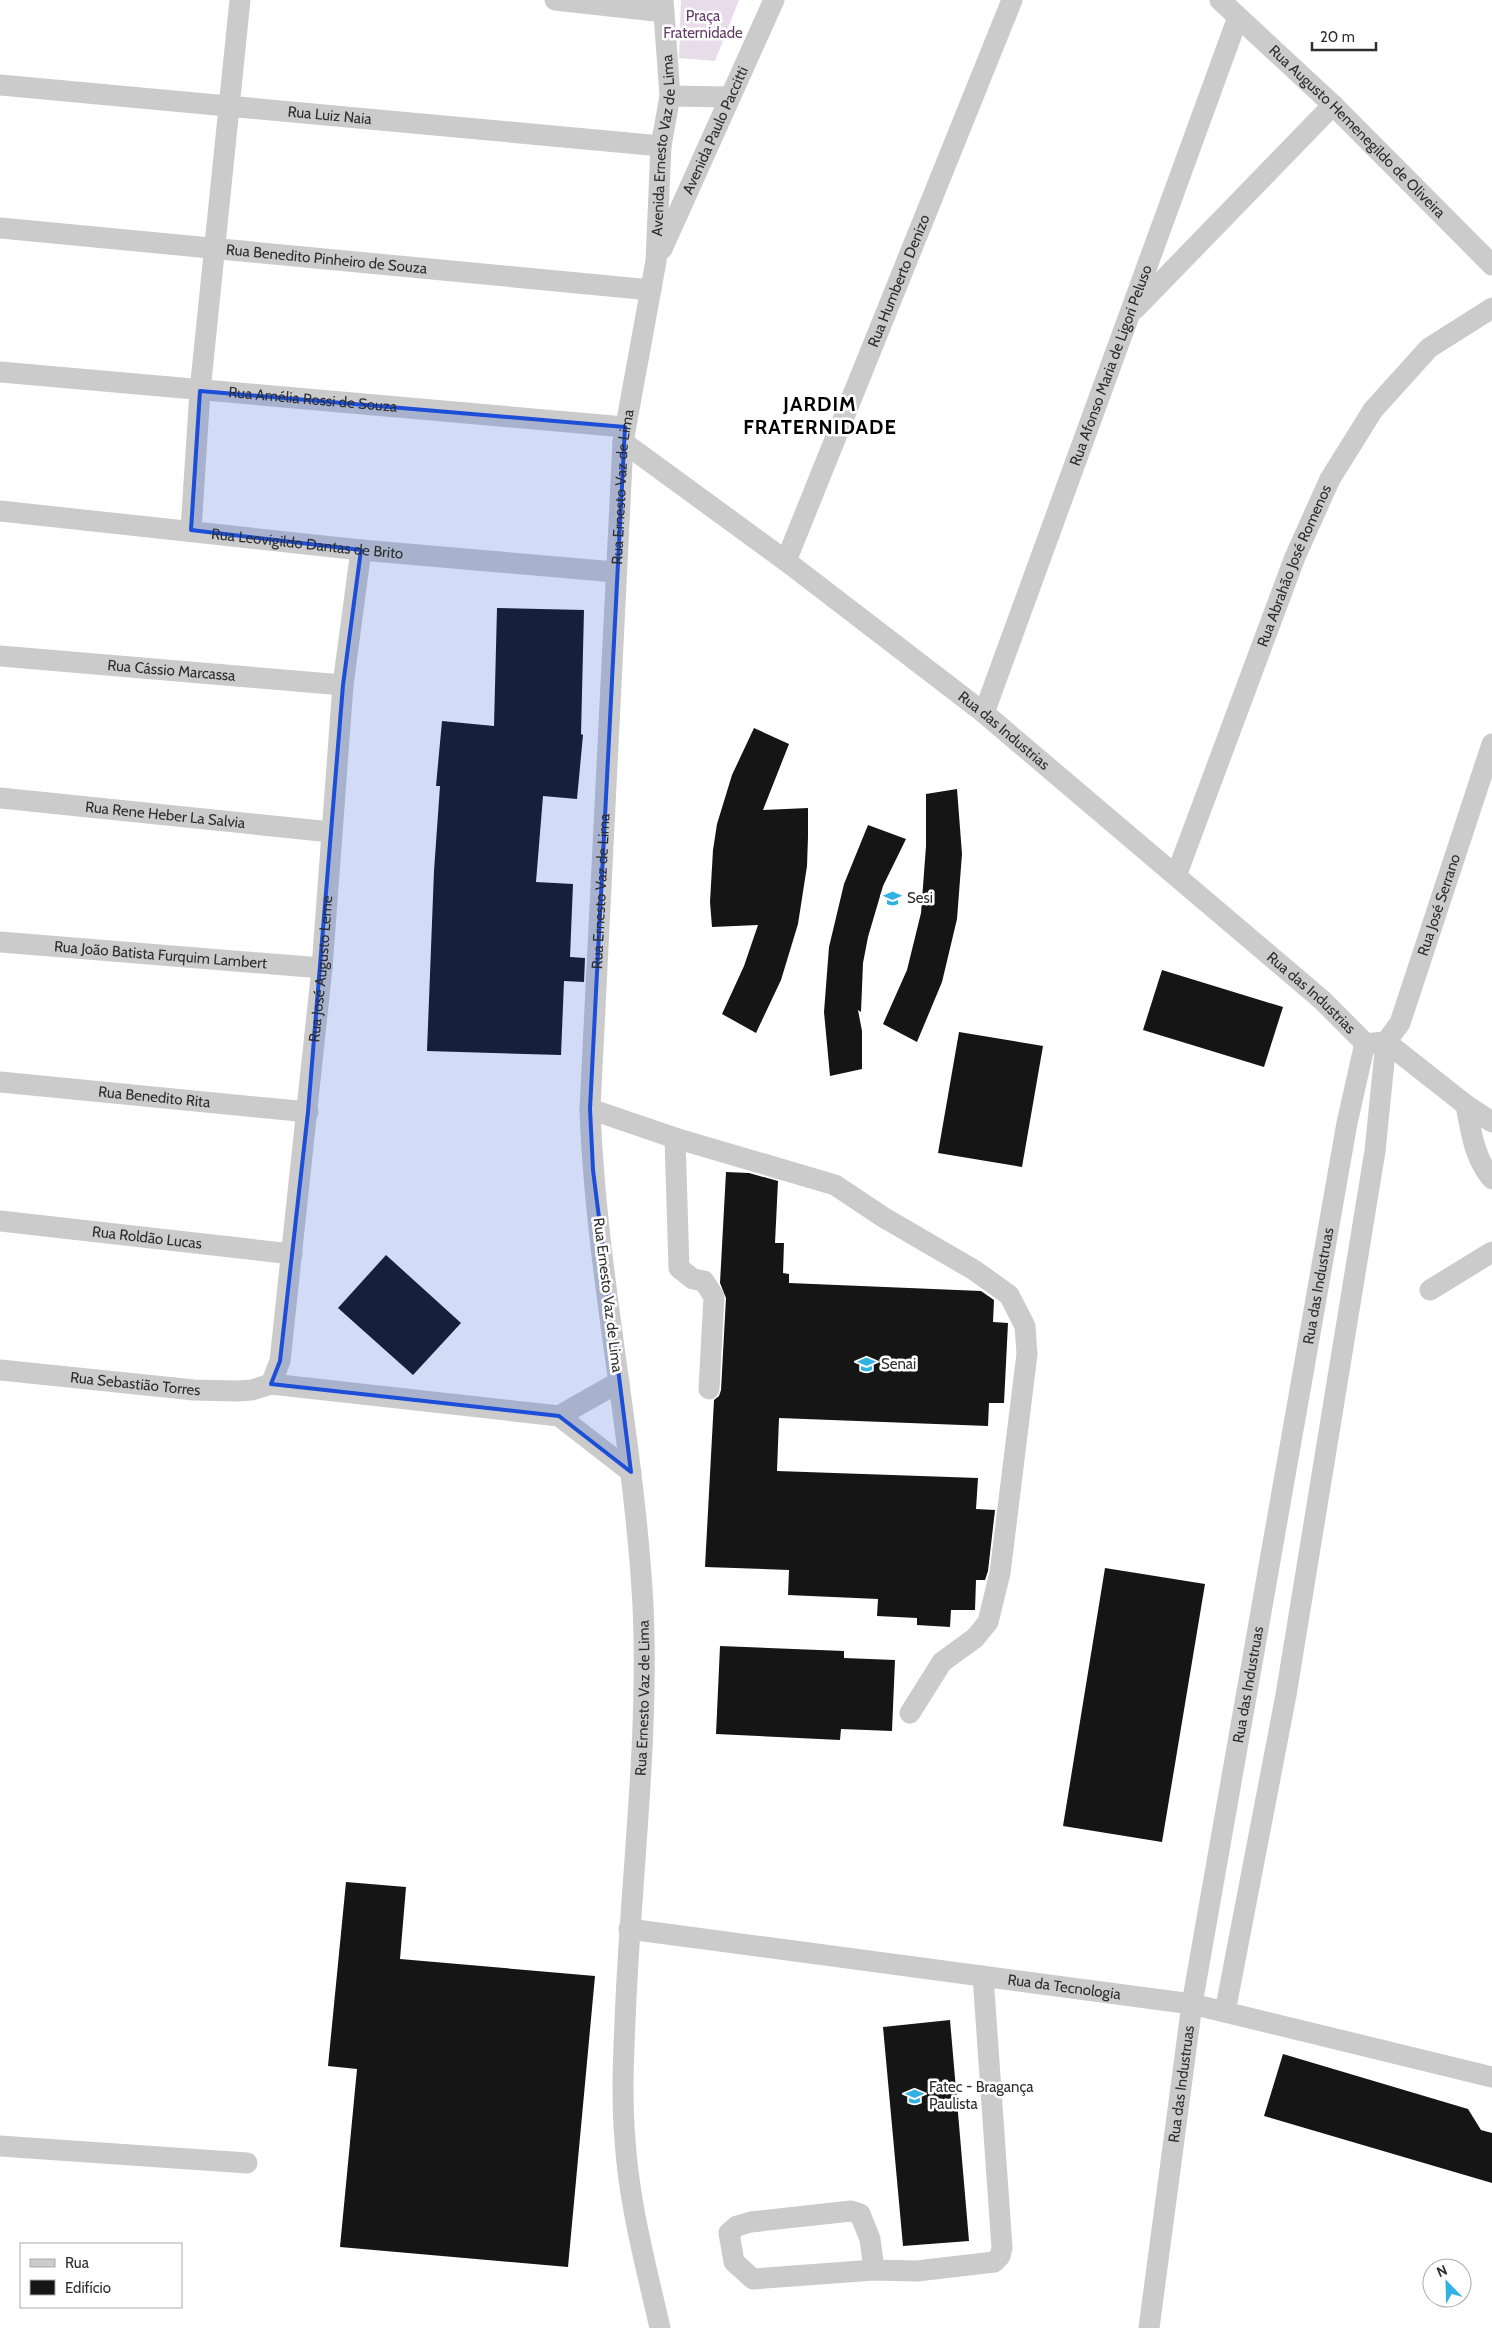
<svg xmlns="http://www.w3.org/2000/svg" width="1492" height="2328" viewBox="0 0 1492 2328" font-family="Cabin,sans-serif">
	<rect width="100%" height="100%" fill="#fff"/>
	<!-- green -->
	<path fill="#e8dceb" d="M681,0h58l-24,61 -36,-3z"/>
	<!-- building -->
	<g fill="#151515">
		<path d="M497,608l87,2 -3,124 2,1 -6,64 -34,-3 -7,86 37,2 -3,73 15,1 -1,24 -20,-1 -3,74 -134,-4 7,-180 6,-85h-4l6,-65 52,5z"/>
		<path d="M754,728l35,16 -26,66 45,-2v29l-1,29 -9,58 -17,56 -25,53 -34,-19 22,-48 14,-41 -46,2 -2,-25 3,-52 4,-26 15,-49z"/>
		<path d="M957,789l5,65 -5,65 -15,63 -25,60 -34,-18 24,-54 14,-57 5,-67v-52z"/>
		<path d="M868,825l38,14 -23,47 -15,51 -5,26 -2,49 -3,-2 4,21v38l-32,7 -6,-64 5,-65 15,-63z"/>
		<path d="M1162,970l121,37 -19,60 -121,-37z"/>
		<path d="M959,1032l84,14 -21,121 -84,-14z"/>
		<path d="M726,1172l23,1 29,8 -3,62h9l-1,30 6,1v9l192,8 13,9 -1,22 15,1 -4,80h-15l-1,23 -209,-8 -2,53 201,7 -2,31 19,1 -7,61 -3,9h-9l-1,30h-24l-1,17 -33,-2v-7l-40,-2 1,-17 -90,-4 1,-25 -84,-3 9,-167 5,-4 2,-6 5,-92 -6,-15z"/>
		<path d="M386,1255l75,68 -48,52 -75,-67z"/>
		<path d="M1105,1568l100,16 -43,258 -99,-16z"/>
		<path d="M720,1646l124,5v7l51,2 -3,71 -51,-2 -1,11 -124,-6z"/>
		<path d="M346,1882l60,5 -6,72 195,17 -27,291 -228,-20 17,-178 -29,-3z"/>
		<path d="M950,2020l19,221 -66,5 -20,-219z"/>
		<path d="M1283,2054l185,55 13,21 11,3v50l-228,-67z"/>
	</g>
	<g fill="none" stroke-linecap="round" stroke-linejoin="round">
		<!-- minor -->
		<g stroke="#cbcbcb" stroke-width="21">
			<path d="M555,0l109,12"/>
			<path id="s1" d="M1220,0l113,105 159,160"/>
			<path id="s2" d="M0,85l661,61"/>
			<path d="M670,96l60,1"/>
			<path id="s3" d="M0,228l651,62"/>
			<path id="s4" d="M662,249l112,-249"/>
			<path d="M1135,309l198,-204"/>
			<path id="s5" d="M0,372l625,55"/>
			<path id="s6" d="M623,442l163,119 198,152 338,287 43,43"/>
			<path id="s7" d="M0,511l361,39 254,22"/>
			<path d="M191,530l9,-139 40,-391"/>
			<path id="s8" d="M786,561l226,-561"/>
			<path id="s9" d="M0,656l343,29"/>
			<path id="s10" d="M984,713l254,-696"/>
			<path id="s11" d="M0,798l331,34"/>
			<path id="s12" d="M1176,876l119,-319 35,-78 43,-69 56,-62 63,-40"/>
			<path id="s13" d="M0,942l322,26"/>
			<path d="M1386,1042l80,63 26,17"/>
			<path id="s14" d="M1373,1043l13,-1 14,-19 92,-279"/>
			<path id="s15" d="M0,1082l308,30"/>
			<path d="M1466,1105c5,26 8,53 26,74"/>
			<path d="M590,1109l85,29 160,47 48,32 91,53 35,25 16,31 2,28 -27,219 -12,49 -13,16 -33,24 -32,51"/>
			<path d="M675,1138l4,130 14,11 11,2 10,16 -5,92"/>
			<path id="s16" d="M0,1221l292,33"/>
			<path d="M1430,1290l62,-38"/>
			<path id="s17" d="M0,1370l194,20 42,1 16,-1 19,-6 9,-23 42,-393 21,-283 18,-135"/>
			<path d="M271,1384l288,32 72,56"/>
			<path d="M559,1416l60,-34"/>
			<path id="s18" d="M629,1929l563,75 300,73"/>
			<path d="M1225,2012l61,-317 89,-544 11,-109"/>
			<path d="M0,2146l247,17"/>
			<path d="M874,2270l-4,-31 -10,-25 -9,-3 -100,11 -14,4 -8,7 5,29 19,17 121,-9 43,1 77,-9 6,-6 2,-8 -19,-272"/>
			<path id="s19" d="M660,2328c-14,-62 -31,-124 -35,-188 -4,-47 -1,-94 1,-141 6,-131 23,-263 17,-394 -9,-166 -47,-329 -53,-496l33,-667 33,-181 5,-115 9,-50 -7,-96"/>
			<path id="s20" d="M1149,2328l43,-324 155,-881 18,-80"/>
		</g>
	</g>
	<!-- marked area -->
	<path fill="#1d4ed8" fill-opacity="0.2" stroke="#1d4ed8" stroke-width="4" stroke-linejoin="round" d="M200,391l425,36 -35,682 3,61 38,302 -72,-56 -288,-32 9,-23 28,-249 35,-427 18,-135 -170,-20z"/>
	<!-- icons -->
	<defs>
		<symbol id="university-bare" viewBox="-9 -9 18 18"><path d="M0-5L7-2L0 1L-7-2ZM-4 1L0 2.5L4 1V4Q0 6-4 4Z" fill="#32b2e3" stroke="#fff" stroke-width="2.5" paint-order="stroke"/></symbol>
	</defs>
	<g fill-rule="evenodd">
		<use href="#university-bare" x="880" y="886" width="25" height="25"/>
		<use href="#university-bare" x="854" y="1352" width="25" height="25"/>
		<use href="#university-bare" x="902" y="2084" width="25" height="25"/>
	</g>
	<g text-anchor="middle" stroke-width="5" stroke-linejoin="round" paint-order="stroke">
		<!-- park labels -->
		<g font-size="15" fill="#643c69" stroke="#fff">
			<text x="703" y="21">Praça<tspan x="703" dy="17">Fraternidade</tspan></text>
		</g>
		<!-- street labels -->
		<g font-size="15" fill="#2e2e2e" stroke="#fff">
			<text dy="5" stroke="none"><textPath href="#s2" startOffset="331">Rua Luiz Naia</textPath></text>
			<text dy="5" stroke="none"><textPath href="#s4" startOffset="130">Avenida Paulo Paccitti</textPath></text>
			<text dy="5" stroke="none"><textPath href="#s1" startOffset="190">Rua Augusto Hemenegildo de Oliveira</textPath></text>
			<text dy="5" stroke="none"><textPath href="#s19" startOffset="2194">Avenida Ernesto Vaz de Lima</textPath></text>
			<text dy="5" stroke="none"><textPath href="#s3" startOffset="328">Rua Benedito Pinheiro de Souza</textPath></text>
			<text dy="5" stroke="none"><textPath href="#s8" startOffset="302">Rua Humberto Denizo</textPath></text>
			<text dy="5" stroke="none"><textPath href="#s10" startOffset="370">Rua Afonso Maria de Ligori Peluso</textPath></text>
			<text dy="5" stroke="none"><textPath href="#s5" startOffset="314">Rua Amélia Rossi de Souza</textPath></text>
			<text dy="5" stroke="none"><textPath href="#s19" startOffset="1849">Rua Ernesto Vaz de Lima</textPath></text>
			<text dy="5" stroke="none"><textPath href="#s7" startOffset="309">Rua Leovigildo Dantas de Brito</textPath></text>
			<text dy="5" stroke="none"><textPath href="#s12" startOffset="332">Rua Abrahão José Romenos</textPath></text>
			<text dy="5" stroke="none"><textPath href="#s9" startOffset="172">Rua Cássio Marcassa</textPath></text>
			<text dy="5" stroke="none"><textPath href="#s6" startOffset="478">Rua das Industrias</textPath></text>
			<text dy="5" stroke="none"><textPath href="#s11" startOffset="166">Rua Rene Heber La Salvia</textPath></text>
			<text dy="5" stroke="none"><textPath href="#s19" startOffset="1444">Rua Ernesto Vaz de Lima</textPath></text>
			<text dy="5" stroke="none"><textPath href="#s14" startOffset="161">Rua José Serrano</textPath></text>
			<text dy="5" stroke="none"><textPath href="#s13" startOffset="161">Rua João Batista Furquim Lambert</textPath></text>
			<text dy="5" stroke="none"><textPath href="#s17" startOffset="692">Rua José Augusto Leme</textPath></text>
			<text dy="5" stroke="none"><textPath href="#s6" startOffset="882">Rua das Industrias</textPath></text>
			<text dy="5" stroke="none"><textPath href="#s15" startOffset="155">Rua Benedito Rita</textPath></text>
			<text dy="5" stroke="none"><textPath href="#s16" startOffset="148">Rua Roldão Lucas</textPath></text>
			<text dy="5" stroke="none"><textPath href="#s20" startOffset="1056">Rua das Industruas</textPath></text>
			<text transform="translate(608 1295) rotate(83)" y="5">Rua Ernesto Vaz de Lima</text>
			<text dy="5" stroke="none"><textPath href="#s17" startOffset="136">Rua Sebastião Torres</textPath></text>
			<text dy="5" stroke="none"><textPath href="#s20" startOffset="651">Rua das Industruas</textPath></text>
			<text dy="5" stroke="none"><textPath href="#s19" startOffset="634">Rua Ernesto Vaz de Lima</textPath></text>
			<text dy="5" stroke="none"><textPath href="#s18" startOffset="439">Rua da Tecnologia</textPath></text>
			<text dy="5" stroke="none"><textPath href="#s20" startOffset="246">Rua das Industruas</textPath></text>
		</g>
		<!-- poi labels -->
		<g font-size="15" fill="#2e2e2e" stroke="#fff" text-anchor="start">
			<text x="907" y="903">Sesi</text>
			<text x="881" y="1369">Senai</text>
			<text x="929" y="2092">Fatec - Bragança<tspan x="929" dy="17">Paulista</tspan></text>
		</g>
		<!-- district labels -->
		<g font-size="20" font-weight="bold" letter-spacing="1" fill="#000" stroke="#fff">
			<text x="820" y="411">JARDIM<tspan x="820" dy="23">FRATERNIDADE</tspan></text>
		</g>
	</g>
	<!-- legend -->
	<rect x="20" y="2243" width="162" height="65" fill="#ffffff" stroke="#ababab"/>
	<rect x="30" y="2259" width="25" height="8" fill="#cbcbcb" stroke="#ababab"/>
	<text x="65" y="2268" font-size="15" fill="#2e2e2e">Rua</text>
	<rect x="30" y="2280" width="25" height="15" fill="#151515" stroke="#ababab"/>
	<text x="65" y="2293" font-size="15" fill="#2e2e2e">Edifício</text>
	<!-- north arrow -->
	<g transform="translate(1447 2283) rotate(337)"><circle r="24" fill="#ffffff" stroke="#ababab"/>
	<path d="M0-4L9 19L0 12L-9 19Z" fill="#32b2e3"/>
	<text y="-8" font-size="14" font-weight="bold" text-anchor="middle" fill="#2e2e2e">N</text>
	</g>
	<!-- scale -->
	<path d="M1312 42v8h64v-8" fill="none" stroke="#2e2e2e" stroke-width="2.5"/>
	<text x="1320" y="42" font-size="15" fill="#2e2e2e" stroke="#ffffff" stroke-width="4" paint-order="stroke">20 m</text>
</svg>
